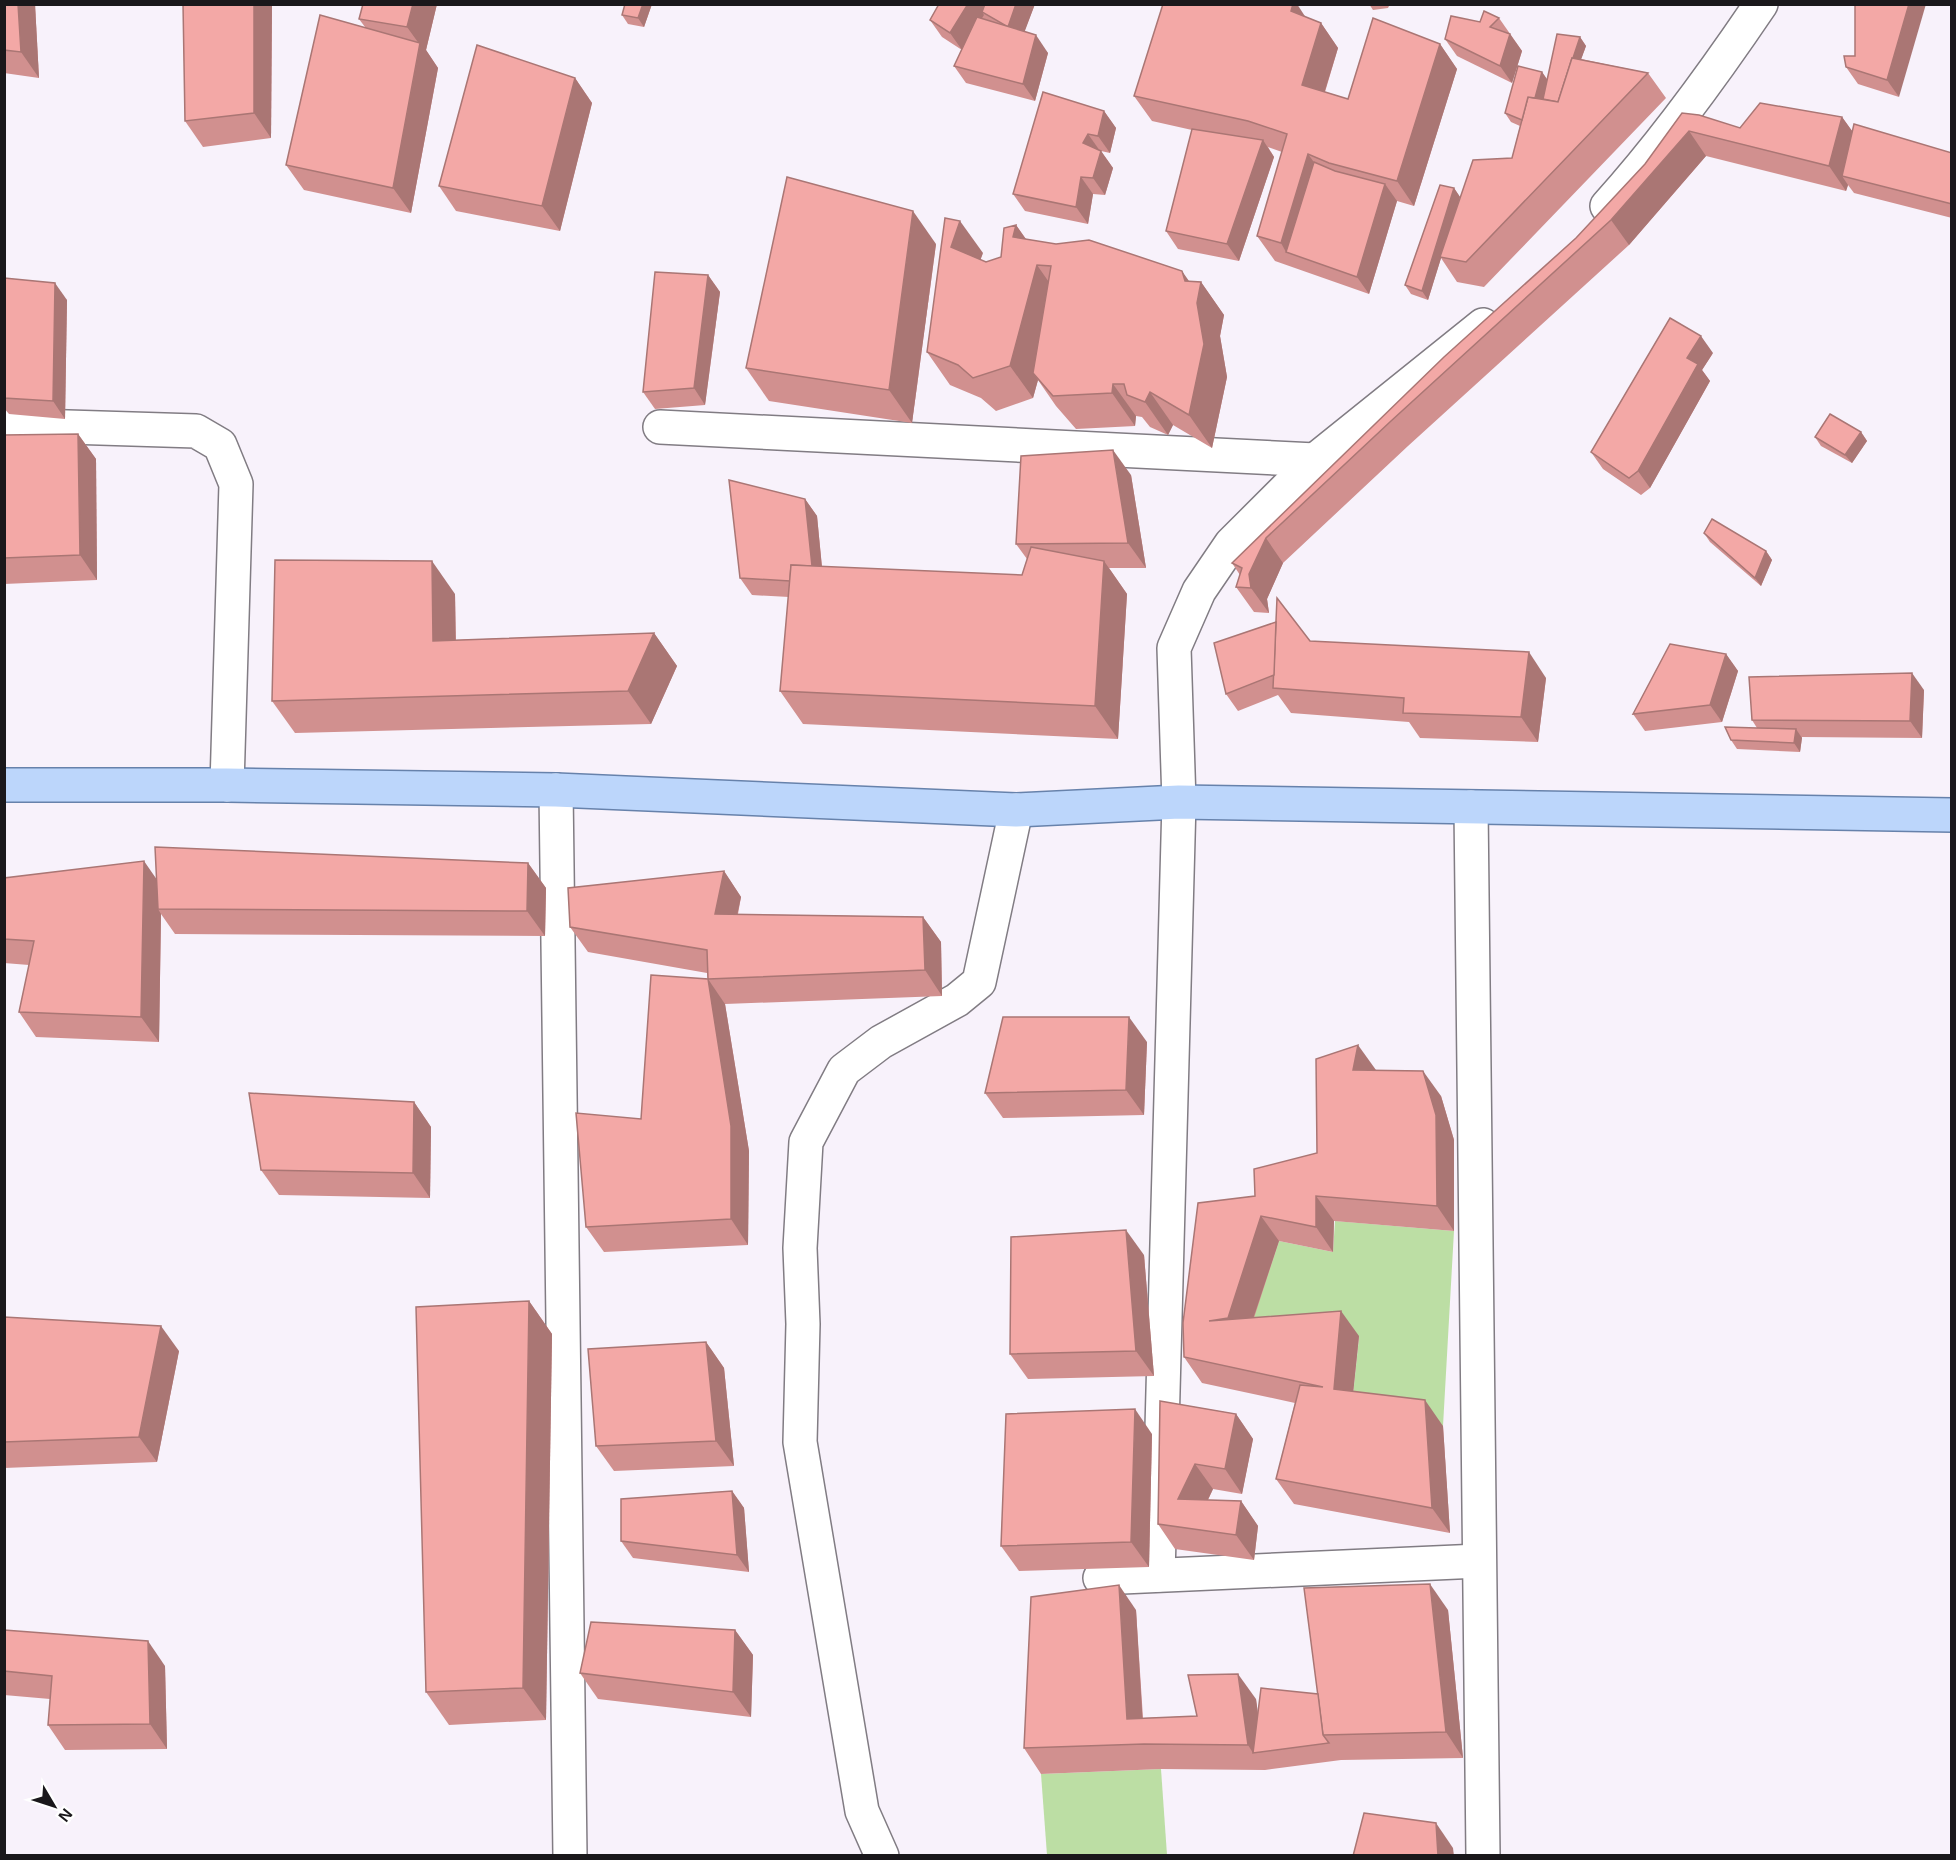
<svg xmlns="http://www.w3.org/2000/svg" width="1956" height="1860" viewBox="0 0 1956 1860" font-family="Arial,sans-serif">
	<rect width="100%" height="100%" fill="#f8f2fb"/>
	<!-- green -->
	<g fill="#bcdea4">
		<path d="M1335,1221l119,10 -11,195 -92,-12 8,-77 -114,6 34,-102 54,11z"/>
		<path d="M1161,1769l6,86h-120l-6,-81z"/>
	</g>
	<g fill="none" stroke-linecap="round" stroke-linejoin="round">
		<defs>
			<g id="minor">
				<path d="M1607,206c57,-63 106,-131 154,-202"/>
				<path d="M4,425l192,6 24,14 16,39 -9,301"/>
				<path d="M660,427l655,33"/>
				<path d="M556,790l14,1066"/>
				<path d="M1471,807l12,1049"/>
				<path d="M1158,1575l21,-773 -5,-154 25,-57 32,-47 84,-84 168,-135"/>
				<path d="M1100,1578l379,-17"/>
				<path d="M882,1856l-20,-45 -62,-369 3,-118 -3,-76 6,-106 38,-72 37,-28 76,-42 22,-18 37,-172"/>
			</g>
			<path id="major" d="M4,785h223l329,5 460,20 163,-8 773,13"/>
		</defs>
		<!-- minor casing -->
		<use href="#minor" stroke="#817c83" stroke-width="36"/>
		<!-- major casing -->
		<use href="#major" stroke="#6782ab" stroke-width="36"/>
		<!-- minor -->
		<use href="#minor" stroke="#fff" stroke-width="33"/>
		<!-- major -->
		<use href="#major" stroke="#bcd6fb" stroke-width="33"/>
	</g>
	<!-- wall -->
	<g fill="#d1908f">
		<path d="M4,4h31l4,74 -35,-5z"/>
		<path d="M183,4h89l-1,134 -68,9 -18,-26z"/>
		<path d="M437,4l-11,46 12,18 -27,145 -107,-23 -18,-25 79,-138 -6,-8z"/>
		<path d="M625,4h27l-8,23 -16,-3 -6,-9z"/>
		<path d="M939,4h96l-11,28 24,21 -13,48 -69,-18 -12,-17 8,-16 -20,-13 -12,-17z"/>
		<path d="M1369,4h21l-2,4 -15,2z"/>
		<path d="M1855,4l44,93 -41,-13 -12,-17 9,-11z"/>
		<path d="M1305,17l16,6 17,25 -13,44 23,7 92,-55 17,25 -43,137 -17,-5 -28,93 -94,-33 -18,-25 25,-84 -14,-5 6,10 -35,104 -61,-12 -12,-18 26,-101 -40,-9 -18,-25z"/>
		<path d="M1499,18l23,33 -10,32 -55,-27 -12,-17 35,-17z"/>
		<path d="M1580,37l6,9 -5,13 67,14 18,25 -182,189 -27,-5 -16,-24 -13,42 -17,-6 -6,-9 49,-97 6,9 -7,21 59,-60 8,-32 -9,-4 -6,-9 37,-41 5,7z"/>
		<path d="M575,78l17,25 -32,128 -104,-20 -17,-25z"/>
		<path d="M1104,111l12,17 -6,25 -9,-2 12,17 -8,27 -12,-1 -5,30 -63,-13 -12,-17z"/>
		<path d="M1682,113l58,15 102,-11 10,14 100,22v65l-98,-25 -6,-8 -2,6 -140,-35 -77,89 -221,201 -125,117 -16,36 2,14 -15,-1 -18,-25 4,-12 -8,-12 344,-325 69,-74z"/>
		<path d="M1016,225l10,14 163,43h12l23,33 -4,21 7,41 -15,71 -39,-23 -5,10 -18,-8 -8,-10 -6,-1 -1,10 -59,3 -20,-23 -18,-26 -5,18 -37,13 -15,-13 -31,-13 -23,-33 56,-99 -3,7 6,2 15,-5z"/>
		<path d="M936,244l-24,179 -143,-22 -23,-33z"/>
		<path d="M708,275l12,17 -15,113 -50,4 -12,-17z"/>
		<path d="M4,278l63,22 -2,119 -56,-5 -5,-6z"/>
		<path d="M1713,353l-11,17 8,11 -60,107 -9,7 -38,-26 -12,-17z"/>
		<path d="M1861,432l6,9 -15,22 -31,-17 -6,-9z"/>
		<path d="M78,434l18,25 1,121 -93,4v-149z"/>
		<path d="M1131,475l15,93h-37l18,26 -9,145 -315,-15 -23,-33 9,-94 -37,-2 -12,-17 65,-79 12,17 5,51 200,8 5,-16 -11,-15z"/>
		<path d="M1704,533l62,18 6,9 -11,26 -51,-44z"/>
		<path d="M455,594l1,46 198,-7 23,33 -26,58 -356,9 -23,-32z"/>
		<path d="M1310,641l236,37 -8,64 -118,-4 -11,-16 -118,-9 -13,-18 -40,16 -12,-17z"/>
		<path d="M1726,654l12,17 -16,51 -77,9 -12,-17z"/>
		<path d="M1924,690l-2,48 -120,-1 -2,15 -63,-3 -6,-9 26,-12 -5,-8z"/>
		<path d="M528,863l18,25 -1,48 -370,-2 -14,-20 -2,128 -123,-5 -17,-25 10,-47 -25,-2v-85l152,1z"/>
		<path d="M724,871l17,26 -3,17 185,3 18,25 1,54 -217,8 24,147 -1,94 -144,7 -18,-25 55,-108 67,-140 -1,-6 -119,-21 -18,-25z"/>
		<path d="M1147,1042l-3,73 -141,3 -18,-25z"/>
		<path d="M1376,1070l65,26 13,44v91l-120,-10 -1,31 -54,-11 -25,77 105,18 -6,56 90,34 7,107 -156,-29 -18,-25 19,-76 -93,-20 -18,-26 71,-161 62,-43z"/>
		<path d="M414,1102l17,25 -1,71 -151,-3 -18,-25z"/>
		<path d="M1144,1255l10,121 -126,3 -18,-25z"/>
		<path d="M529,1301l23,33 -6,386 -97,5 -23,-33z"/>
		<path d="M4,1317l175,34 -22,111 -153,6z"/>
		<path d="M706,1342l18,26 10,98 -120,5 -18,-25z"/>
		<path d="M1160,1401l76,13 17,25 -11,55 -29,-5 -5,11 33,1 17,25 -4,34 -79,-11 -17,-25z"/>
		<path d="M1152,1434l-3,133 -130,4 -18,-25z"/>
		<path d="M732,1491l12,17 5,64 -116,-14 -12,-17z"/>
		<path d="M1136,1610l7,108 54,-2 59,-17 2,16 60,-21 130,-84 15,148 -122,2 -76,10 -104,-1 -120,5 -17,-26z"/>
		<path d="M4,1630l161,36 2,83 -102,1 -17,-25 2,-26 -46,-4z"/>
		<path d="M735,1630l18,25 -2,62 -153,-18 -18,-26z"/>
	</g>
	<!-- shaded-wall -->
	<g fill="#aa7674">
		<path d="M18,4h17l4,74 -18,-26z"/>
		<path d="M254,4h18l-1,134 -17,-25z"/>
		<path d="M413,4h24l-11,46 12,18 -27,145 -18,-25 27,-143 -13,-18z"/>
		<path d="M643,4h9l-8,23 -6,-9z"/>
		<path d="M968,4h23l-9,8 2,3 -22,35 -12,-17z"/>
		<path d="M1016,4h19l-15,40 -12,-17z"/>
		<path d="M1293,4h4l15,23 -21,-16z"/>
		<path d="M1909,4h17l-27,93 -12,-17z"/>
		<path d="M1321,23l17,25 -19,62 -17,-25z"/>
		<path d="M1510,34l12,17 -10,32 -12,-17z"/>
		<path d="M1036,35l12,18 -13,48 -12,-17z"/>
		<path d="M1580,37l6,9 -8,22 -8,-2z"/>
		<path d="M1440,44l17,25 -43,137 -17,-25z"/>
		<path d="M1542,72l6,9 -14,51 -7,-9z"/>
		<path d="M575,78l17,25 -32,128 -18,-25z"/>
		<path d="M1104,111l12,17 -6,25 -12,-17z"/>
		<path d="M1842,117l18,25 -18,34 6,9 -2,6 -17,-25z"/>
		<path d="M1689,131l17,25 -77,89 -18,-25z"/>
		<path d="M1088,134l12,17 -17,-8z"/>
		<path d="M1263,140l11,17 -35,104 -12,-17z"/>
		<path d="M1101,151l12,17 -8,27 -12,-17z"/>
		<path d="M1308,154l18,25 -40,73 -5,-9z"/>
		<path d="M1081,177l12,17 -5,30 -12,-17z"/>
		<path d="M1385,184l12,17 -28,93 -12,-17z"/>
		<path d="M1454,188l6,9 -32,103 -6,-9z"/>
		<path d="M913,211l23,33 -24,179 -23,-33z"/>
		<path d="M960,221l23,32 -10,27 -22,-33z"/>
		<path d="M1016,225l23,33 -2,7 23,33 -27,75 5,7 -5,18 -23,-32 3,-129z"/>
		<path d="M1182,271l16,23 3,-12 23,33 -4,21 7,41 -15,71 -23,-33 -4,-134z"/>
		<path d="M708,275l12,17 -15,113 -11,-17z"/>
		<path d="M55,283l12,17 -2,119 -12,-18z"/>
		<path d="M1701,336l12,17 -11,17 8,11 -60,107 -12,-17 49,-113z"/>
		<path d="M1113,384l23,32 -1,10 -23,-33z"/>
		<path d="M1150,392l23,33 -5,10 -23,-33z"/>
		<path d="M1861,432l6,9 -15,22 -7,-8z"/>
		<path d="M78,434l18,25 1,121 -17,-25z"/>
		<path d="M1113,450l18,25 15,93 -18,-25z"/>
		<path d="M805,499l12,17 8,83 -12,-17z"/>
		<path d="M1266,538l17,25 -16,36 2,14 -18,-25 -2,-14z"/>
		<path d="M1766,551l6,9 -11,26 -6,-8z"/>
		<path d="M432,561l23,33 1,79 -23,-32z"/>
		<path d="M1104,561l23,33 -9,145 -23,-33z"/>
		<path d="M654,633l23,33 -26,58 -23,-33z"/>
		<path d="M1529,652l17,26 -8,64 -17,-25z"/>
		<path d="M1726,654l12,17 -16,51 -12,-17z"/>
		<path d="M1912,673l12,17 -2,48 -12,-17z"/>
		<path d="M1796,729l6,9 -2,14 -6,-9z"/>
		<path d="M144,861l18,26 -4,22 3,5 -2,128 -18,-25z"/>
		<path d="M528,863l18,25 -1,48 -18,-25z"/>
		<path d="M724,871l17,26 -9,42 -17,-25z"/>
		<path d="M923,917l18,25 1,54 -17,-26z"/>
		<path d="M708,979l17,25 24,147 -1,94 -17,-26z"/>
		<path d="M1129,1017l18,25 -3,73 -18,-25z"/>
		<path d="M1358,1045l18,25h-23z"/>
		<path d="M1423,1071l18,25 13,44v91l-17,-25z"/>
		<path d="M414,1102l17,25 -1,71 -17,-25z"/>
		<path d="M1316,1196l18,25 -1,31 -17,-25z"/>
		<path d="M1261,1216l18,25 -34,102 -17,-25z"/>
		<path d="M1126,1230l18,25 10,121 -18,-25z"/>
		<path d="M529,1301l23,33 -6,386 -23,-32z"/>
		<path d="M1341,1311l18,25 -8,78 -17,-25z"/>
		<path d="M161,1326l18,25 -22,111 -18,-25z"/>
		<path d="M706,1342l18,26 10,98 -18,-25z"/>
		<path d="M1425,1400l18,26 7,107 -18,-25z"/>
		<path d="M1135,1409l17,25 -3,133 -18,-25z"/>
		<path d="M1236,1414l17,25 -11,55 -17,-25z"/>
		<path d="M1195,1464l18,25 -17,35 -18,-25z"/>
		<path d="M732,1491l12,17 5,64 -12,-17z"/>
		<path d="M1241,1501l17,25 -4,34 -18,-25z"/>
		<path d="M1430,1584l18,26 15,148 -17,-26z"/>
		<path d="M1119,1585l17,25 8,134 -17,-25z"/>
		<path d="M735,1630l18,25 -2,62 -18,-25z"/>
		<path d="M148,1641l17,25 2,83 -17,-25z"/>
		<path d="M1238,1674l18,25 7,53 -10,1 -5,-8z"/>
		<path d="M1436,1823l17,25 1,8h-16z"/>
	</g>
	<!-- building -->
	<g fill="#f3a8a6" stroke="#aa7674" stroke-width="1.5">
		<path d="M4,4h14l3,48 -17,-2z"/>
		<path d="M183,4h71v109l-69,8z"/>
		<path d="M363,4h50l-6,23 -48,-8z"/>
		<path d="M625,4h18l-5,14 -16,-3z"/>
		<path d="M939,4h29l-18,29 -20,-13z"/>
		<path d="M985,4h31l-8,23 -26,-15z"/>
		<path d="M1163,4h130l-2,7 30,12 -19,62 46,14 25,-81 67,26 -43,137 -68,-18 -21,-9 -27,89 -24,-7 30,-102 -39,-13 -114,-25z"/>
		<path d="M1855,4h54l-22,76 -41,-13 -2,-11h11z"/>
		<path d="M1484,11l15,7 -9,9 20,7 -10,32 -55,-27 6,-23 29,6z"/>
		<path d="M320,15l100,28 -27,145 -107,-23z"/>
		<path d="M977,17l59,18 -13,49 -69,-18z"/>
		<path d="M1557,34l23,3 -7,21h-1l-14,44 -15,-3z"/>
		<path d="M477,45l98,33 -33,128 -103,-20z"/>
		<path d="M1572,58l76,15 -182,189 -26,-5 33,-97 39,-2 16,-61 30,5z"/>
		<path d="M1518,66l24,6 -7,26 -7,-1 -6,23 -17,-7z"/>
		<path d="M1043,92l61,19 -6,25 -10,-2 -5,9 18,8 -8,27 -12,-1 -5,30 -63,-13z"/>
		<path d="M1760,103l82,14 -13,49 -140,-35 -78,89 -220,201 -125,117 -17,36 2,14 -15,-1 6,-19 -10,-5 212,-206 132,-119 69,-74 37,-51 17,2 41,13z"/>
		<path d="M1854,124l98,29v51l-110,-28z"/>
		<path d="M1192,129l71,11 -36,104 -61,-13z"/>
		<path d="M1314,162l21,9 50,13 -28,93 -71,-25z"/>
		<path d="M787,177l126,34 -24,179 -143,-22z"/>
		<path d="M1440,185l14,3 -32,103 -17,-6z"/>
		<path d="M945,218l15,3 -9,26 35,15 15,-5 3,-29 12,-3 -3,12 43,7 33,-4 93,31 3,10 16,1 -4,21 7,41 -15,71 -39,-23 -5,10 -18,-7 -3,-11h-11l-1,9 -59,3 -20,-23 18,-107 -14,-1 -27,101 -37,12 -15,-13 -31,-13z"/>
		<path d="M655,272l53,3 -14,113 -51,4z"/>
		<path d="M4,278l51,5 -2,118 -49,-3z"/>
		<path d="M1670,318l31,18 -14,22 11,6 -60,107 -9,7 -38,-26z"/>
		<path d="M1830,414l31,18 -16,23 -30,-18z"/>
		<path d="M78,434l2,121 -76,3v-123z"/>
		<path d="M1113,450l15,93 -112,1 5,-88z"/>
		<path d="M729,480l76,19 7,67 -21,-1 -1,16 -50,-3z"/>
		<path d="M1712,519l54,32 -11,27 -51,-45z"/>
		<path d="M1031,547l73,14 -9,145 -315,-15 11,-126 231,10z"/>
		<path d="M275,560l157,1 1,80 221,-8 -26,58 -356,10z"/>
		<path d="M1277,598l33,43 219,11 -8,65 -118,-4 1,-15 -131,-10z"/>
		<path d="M1276,622l-2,53 -48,19 -12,-51z"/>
		<path d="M1670,644l56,10 -16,51 -77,9z"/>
		<path d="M1912,673l-2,48 -158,-1 -3,-43z"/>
		<path d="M1725,727l32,1 39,1 -2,14 -63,-3z"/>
		<path d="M155,847l373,16 -1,48 -369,-2z"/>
		<path d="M144,861l-3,156 -122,-5 15,-71 -30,-2v-61z"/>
		<path d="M724,871l-9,43 208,3 2,53 -217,9 -1,-29 -137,-23 -2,-39z"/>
		<path d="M651,975l57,4 23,147v93l-145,8 -10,-114 65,6z"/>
		<path d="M1003,1017h126l-3,73 -141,3z"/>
		<path d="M1358,1045l-5,25 70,1 13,44 1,91 -121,-10v31l-55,-11 -33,102 -19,3 132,-10 -7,78 91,11 7,108 -156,-29 24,-94 23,2 -139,-30 -1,-34 15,-120 57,-7 -1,-27 63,-16 -1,-94z"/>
		<path d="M249,1093l165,9 -1,71 -152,-3z"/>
		<path d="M1126,1230l10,121 -126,3 1,-117z"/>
		<path d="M529,1301l-6,387 -97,4 -10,-385z"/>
		<path d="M4,1317l157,9 -22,111 -135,5z"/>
		<path d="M706,1342l10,99 -120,5 -8,-97z"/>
		<path d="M1160,1401l76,13 -11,55 -30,-5 -17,35 63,2 -5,34 -78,-11z"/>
		<path d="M1135,1409l-4,133 -130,4 5,-132z"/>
		<path d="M732,1491l5,64 -116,-14v-42z"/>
		<path d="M1430,1584l16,148 -123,3 -19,-147z"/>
		<path d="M1119,1585l8,134 70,-3 -9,-41 50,-1 10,71 -104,-1 -120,4 7,-151z"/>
		<path d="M591,1622l144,8 -2,62 -153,-19z"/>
		<path d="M4,1630l144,11 2,83 -102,1 4,-49 -48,-5z"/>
		<path d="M1261,1688l57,6 5,41 6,8 -76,10z"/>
		<path d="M1364,1813l72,10 2,33h-85z"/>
	</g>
	<!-- border -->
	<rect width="1956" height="1860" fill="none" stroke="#1a181b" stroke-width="12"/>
	<!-- north arrow -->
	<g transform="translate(54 1806) rotate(129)" stroke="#ffffff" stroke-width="4.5" paint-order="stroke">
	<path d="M0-4.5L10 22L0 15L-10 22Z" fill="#1a181b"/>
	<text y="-9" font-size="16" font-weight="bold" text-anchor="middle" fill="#1a181b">N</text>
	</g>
</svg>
